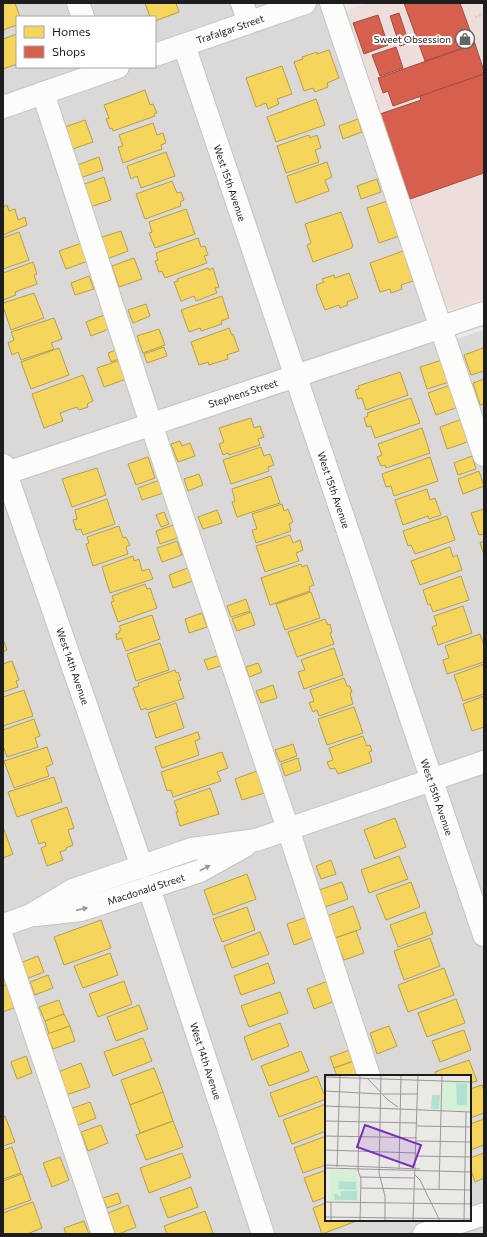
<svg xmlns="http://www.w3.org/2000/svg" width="487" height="1237" viewBox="0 0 487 1237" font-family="Commissioner,sans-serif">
	<rect width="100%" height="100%" fill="#ebe9e6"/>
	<!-- residential -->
	<path fill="#dad9d7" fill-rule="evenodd" d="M3,3h320l116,342 45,-15v904h-481zM17,17h138v50h-138zM326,1076h144v144h-144z"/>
	<!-- commercial -->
	<path fill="#eddedc" d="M369,3h115v296l-35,12 -9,-16 -93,-275 -1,-9z"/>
	<!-- homes -->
	<g fill="#f6d55c" stroke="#b59e49">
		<path d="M5,3h10l5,14h-3v8l-14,5v-26z"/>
		<path d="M145,3h31l3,9 -24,9v-4h-5z"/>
		<path d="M17,34v30l-14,5v-30z"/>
		<path d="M329,50l10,28 -12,5 1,4 -13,5 -2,-4 -9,3 -10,-29 9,-3 -1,-2 15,-5v2z"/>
		<path d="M282,66l10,28 -15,5 2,5 -11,5 -2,-6 -10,4 -10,-29z"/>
		<path d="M145,90l5,15 3,-1 4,9 -3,1 1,2 -42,15 -1,-3 -2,1 -4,-10 3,-1 -5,-13z"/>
		<path d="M316,99l9,26 -49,17 -9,-25z"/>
		<path d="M358,119l4,13 -19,7 -4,-13z"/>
		<path d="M85,120l8,22 -23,8 -8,-22z"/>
		<path d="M153,123l4,12 6,-2 3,10 -5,2 1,4 -39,14 -5,-16 5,-1 -4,-11z"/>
		<path d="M309,135l1,3 7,-3 4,13 -6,2 4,12 -33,11 -9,-27z"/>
		<path d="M166,152l9,24 -34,12 -4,-12 -6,3 -4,-13z"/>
		<path d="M99,157l4,13 -23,8 -5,-12z"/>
		<path d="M327,162l5,15 -7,3 4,11 -33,12 -9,-27z"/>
		<path d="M104,177l7,23 -21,7 -8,-22z"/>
		<path d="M377,179l4,13 -20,7 -4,-13z"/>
		<path d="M172,181l5,12 4,-1 3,8 -4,2 1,4 -36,13 -9,-25z"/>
		<path d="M390,200l12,35 -23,8 -12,-35z"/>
		<path d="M7,205l2,6 6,-2 3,11 7,-3 2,8 -24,10v-28z"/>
		<path d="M186,209l9,25 -40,14 -6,-15 3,-1 -3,-10z"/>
		<path d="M341,212l12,34h-1v2l-39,14 -6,-17 4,-2 -6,-19z"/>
		<path d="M121,231l7,20 -21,8 -8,-21z"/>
		<path d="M19,232l10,28 -26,9v-31z"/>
		<path d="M198,238l3,9 4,-1 3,9 -4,1 3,7 -42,15 -3,-7 -3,1 -4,-11 3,-1 -2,-7z"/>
		<path d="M82,243l6,18 -22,8 -7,-18z"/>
		<path d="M403,251l10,30 -12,4 1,4 -11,4 -1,-4 -10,3 -10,-29z"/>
		<path d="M134,258l8,21 -23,8 -7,-21z"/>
		<path d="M33,262l4,12 -3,1 3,9 -22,8 1,3 -13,5v-27z"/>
		<path d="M208,268l1,2 4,-2 6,19 -4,1 2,5 -21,8 -2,-5 -13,5 -7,-19 4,-1 -1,-2z"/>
		<path d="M349,273l9,25 -11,4 1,3 -8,3 -1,-3 -14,5 -9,-22h1l-1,-3 8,-3 -2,-3 12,-4 1,3z"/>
		<path d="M89,276l5,13 -19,6 -4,-12z"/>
		<path d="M34,293l10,25 -33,12 -8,-24v-3z"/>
		<path d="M222,296l7,22 -8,3 1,3 -21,7 -1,-3 -11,4 -8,-22z"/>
		<path d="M146,304l4,12 -17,7 -5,-13z"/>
		<path d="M104,315l5,14 -18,7 -5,-14z"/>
		<path d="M54,318l8,21 -11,4 3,6 -33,11 -3,-8 -6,3 -4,-12 6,-3 -3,-8z"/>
		<path d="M229,328l3,7 1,-1 6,17 -12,4 1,4 -19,6 -1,-3 -9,3 -8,-23z"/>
		<path d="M159,329l6,16 -22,8 -6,-17z"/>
		<path d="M164,347l3,9 -20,7 -3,-9z"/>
		<path d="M59,348l10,27 -38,14 -10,-27z"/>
		<path d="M483,348l1,3v20l-13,4 -7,-20z"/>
		<path d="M118,349l3,9 -10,4 -3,-9z"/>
		<path d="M123,359l6,19 -25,9 -7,-19z"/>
		<path d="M442,360l7,22 -22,7 -7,-22z"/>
		<path d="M400,372l8,23 -42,15 -4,-12 -4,1 -3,-9 4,-1 -1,-3z"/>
		<path d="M83,375l10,26 -6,3 1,3 -9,3 -2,-3 -17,6 3,8 -19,7 -12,-34z"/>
		<path d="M484,379v25l-4,1 -7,-22z"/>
		<path d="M450,385l8,22 -22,8 -8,-22z"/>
		<path d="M411,398l9,25 -45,15 -4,-12 -4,1 -3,-9 4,-2 -1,-3z"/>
		<path d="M251,418l3,10 6,-2 4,11 -6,2 2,6 -31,10 -1,-2 -5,2 -4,-11 5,-2 -5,-14z"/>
		<path d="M462,419l8,22 -23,8 -7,-22z"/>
		<path d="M422,428l8,25 -44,15 -1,-3 -4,1 -4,-9 5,-2 -4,-11z"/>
		<path d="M180,441l2,5 8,-3 5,13 -17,6 -7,-18z"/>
		<path d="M261,447l3,9 6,-2 4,11 -6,2 1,4 -38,13 -8,-24z"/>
		<path d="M472,456l4,13 -18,6 -4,-12z"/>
		<path d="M148,457l7,21 -19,7 -8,-21z"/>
		<path d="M430,457l8,24 -44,15 -3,-10 -5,1 -4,-13z"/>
		<path d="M97,468l9,27 -34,12 -10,-28z"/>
		<path d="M479,471l5,15 -21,8 -5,-15z"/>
		<path d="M199,474l4,11 -15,6 -4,-12z"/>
		<path d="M271,476l9,27 -43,14 -5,-15 3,-1 -3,-12z"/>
		<path d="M162,479l4,13 -24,8 -4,-12z"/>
		<path d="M427,489l3,11 5,-2 6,17 -12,4 -1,-3 -25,9 -8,-25z"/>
		<path d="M107,499l8,25 -32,11 -2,-6 -5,1 -3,-10 4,-1 -2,-9z"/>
		<path d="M282,504l2,7 4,-2 5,13 -4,2 2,7 -35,12 -4,-13 5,-1 -5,-15z"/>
		<path d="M484,509v25l-5,1 -8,-22z"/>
		<path d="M217,510l5,13 -19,6 -5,-12z"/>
		<path d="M164,512l5,12 -8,3 -5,-12z"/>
		<path d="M447,516l8,24 -40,14 -4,-9 -3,1 -5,-15z"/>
		<path d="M176,524l4,13 -20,7 -4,-13z"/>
		<path d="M119,526l4,12 3,-1 4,8 -4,2 2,7 -35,12 -7,-22 3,-1 -2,-6z"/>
		<path d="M290,535l3,8 7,-3 3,10 -7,3 3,8 -34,11 -9,-26z"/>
		<path d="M177,541l5,14 -20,7 -5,-14z"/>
		<path d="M484,541v14l-4,-12z"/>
		<path d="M450,547l3,10 4,-2 5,15 -42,15 -9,-24z"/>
		<path d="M133,556l1,5 5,-2 3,12 7,-2 4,10 -43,14 -8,-26z"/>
		<path d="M301,564l1,3 5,-2 7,20 -5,2 1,4 -40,14 -9,-27z"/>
		<path d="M188,568l5,13 -20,7 -4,-13z"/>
		<path d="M461,576l8,24 -36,12 -3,-8 -2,1 -5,-15z"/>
		<path d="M145,584l2,5 3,-1 7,20 -39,14 -7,-20 3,-1 -2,-5z"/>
		<path d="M311,592l9,26 -35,12 -9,-26z"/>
		<path d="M246,599l4,12 -19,6 -4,-11z"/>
		<path d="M463,606l9,27 -34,12 -6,-18 5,-2 -3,-9z"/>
		<path d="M251,612l4,13 -18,6 -5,-12z"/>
		<path d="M202,613l5,14 -18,6 -4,-14z"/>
		<path d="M152,615l8,24 -34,12 -5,-13 -4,2 -1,-6 3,-1v-2l2,-1 -2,-4z"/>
		<path d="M325,619l3,6 2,-1 2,8 -2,1 4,11 -37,13 -9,-25z"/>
		<path d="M480,634l4,11v17l-37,12 -4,-14 6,-2 -4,-12z"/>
		<path d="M3,639l4,11 -4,2z"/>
		<path d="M160,643l9,27 -33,11 -9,-27z"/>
		<path d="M334,648l9,27 -39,14 -6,-17 7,-2 -4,-10z"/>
		<path d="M220,655l3,10 -15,5 -4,-10z"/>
		<path d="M12,661l7,19 -3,1 2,6 -15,5v-28z"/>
		<path d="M258,663l4,9 -13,5 -3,-10z"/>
		<path d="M484,664v30l-21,7 -9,-26z"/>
		<path d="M175,670l1,3 2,-1 3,8 -3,1 6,17 -37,12 -1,-2 -5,2 -8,-22 6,-2 -1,-3z"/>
		<path d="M344,678l3,8h3l2,6 -2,1 3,11 -34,12 -2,-6 -4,2 -4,-9 5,-2 -4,-11z"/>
		<path d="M273,685l4,13 -16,5 -5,-12z"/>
		<path d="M24,690l9,26 -30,10v-29z"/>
		<path d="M484,696v31l-12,4 -9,-27z"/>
		<path d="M176,703l8,25 -28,10 -8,-25z"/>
		<path d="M354,707l9,26 -36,12 -9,-26z"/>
		<path d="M34,719l6,17 -5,2 3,9 -31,10 -3,-9h-1v-18z"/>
		<path d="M198,732l2,7 -5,2 4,14 -37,13 -7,-21z"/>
		<path d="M363,736l4,10 3,-1 2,6 -3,1 3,10 -34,12 -3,-6 -5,1 -3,-7 6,-2 -4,-12z"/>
		<path d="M293,744l4,12 -17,6 -5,-12z"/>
		<path d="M47,747l6,17 -7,3 3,9 -35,12 -10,-27z"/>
		<path d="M222,752l6,16 -11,4 4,9 -48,16 -2,-7 -4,1 -6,-19z"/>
		<path d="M298,758l3,12 -16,6 -4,-12z"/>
		<path d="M257,771l7,22 -22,7 -7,-21z"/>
		<path d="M54,777l8,25 -45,15 -9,-25z"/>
		<path d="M210,788l9,26 -39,12 -4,-14h2l-4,-11z"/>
		<path d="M67,807l7,21 -6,2 5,15 -7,3v2l-6,2 3,8 -16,6 -6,-18 5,-2 -1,-4 -6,2 -8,-24z"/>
		<path d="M395,818l11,29 -31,12 -11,-29z"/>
		<path d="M3,827l10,27 -10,4z"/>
		<path d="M399,856l9,23 -39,14 -8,-23z"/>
		<path d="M331,860l5,14 -15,5 -5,-13z"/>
		<path d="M247,874l9,25 -43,16 -9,-25z"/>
		<path d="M342,882l6,17 -23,8 -6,-17z"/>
		<path d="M411,882l9,25 -34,13 -10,-25z"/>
		<path d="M353,906l8,23 -26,9 -8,-22z"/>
		<path d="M247,907l8,23 -33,12 -9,-23z"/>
		<path d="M425,912l8,22 -35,13 -8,-22z"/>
		<path d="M310,916l8,20 -24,9 -7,-21z"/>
		<path d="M101,920l10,28 -47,17 -10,-28z"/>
		<path d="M356,931l8,22 -20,7 -9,-22z"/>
		<path d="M260,932l9,22 -37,14 -8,-22z"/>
		<path d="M430,938l10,28 -36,14 -10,-29z"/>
		<path d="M110,953l8,22 -35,13 -9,-22z"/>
		<path d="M38,956l6,16 -18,7 -6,-16z"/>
		<path d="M268,963l7,20 -34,12 -7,-19z"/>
		<path d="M444,968l10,27 -46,17 -10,-27z"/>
		<path d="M3,971l5,13 -5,2z"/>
		<path d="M48,975l5,13 -18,7 -5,-13z"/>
		<path d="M124,981l8,23 -34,13 -9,-23z"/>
		<path d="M328,981l7,20 -21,8 -7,-20z"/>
		<path d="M8,984l8,23 -13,5v-26z"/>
		<path d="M280,992l8,21 -39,14 -8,-21z"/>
		<path d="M456,999l9,24 -38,14 -9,-24z"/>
		<path d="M59,1000l5,14 -19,7 -6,-14z"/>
		<path d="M139,1005l9,24 -32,12 -9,-24z"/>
		<path d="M64,1014l6,12 -21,8 -4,-13z"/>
		<path d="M280,1023l9,23 -37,14 -8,-23z"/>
		<path d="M70,1026l5,15 -22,8 -6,-15z"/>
		<path d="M389,1026l8,20 -20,8 -7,-21z"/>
		<path d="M464,1030l7,20 -31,12 -8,-21z"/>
		<path d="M143,1038l9,23 -39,15 -9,-24z"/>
		<path d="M350,1050l4,11 -20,7 -4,-11z"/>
		<path d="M301,1051l8,20 -40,15 -8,-20z"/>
		<path d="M26,1056l6,17 -15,6 -6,-17z"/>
		<path d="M469,1060l8,21 -7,2v-7h-33l-2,-4z"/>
		<path d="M354,1061l4,12 -7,3h-14l-3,-8z"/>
		<path d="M81,1063l9,24 -24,8 -8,-23z"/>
		<path d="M154,1068l9,24 -33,13 -9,-25z"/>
		<path d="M317,1076l9,23 -47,18 -9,-24z"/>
		<path d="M482,1085l2,7v21l-14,5v-29z"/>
		<path d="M163,1092l10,29 -33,12 -10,-28z"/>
		<path d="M90,1102l6,16 -20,8 -6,-17z"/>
		<path d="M326,1104v27l-34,13 -9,-24z"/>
		<path d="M5,1116l10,26 -12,4v-29z"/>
		<path d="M484,1119v26l-14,5v-26z"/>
		<path d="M173,1121l10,26 -37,13 -10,-25z"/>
		<path d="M101,1125l7,18 -20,8 -7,-19z"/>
		<path d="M326,1136v29l-23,8 -9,-25z"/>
		<path d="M12,1147l9,26 -18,6v-29z"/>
		<path d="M182,1153l9,24 -42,16 -9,-25z"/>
		<path d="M484,1153v25l-9,4 -5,-15v-9z"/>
		<path d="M60,1157l9,23 -17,7 -9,-24z"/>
		<path d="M326,1170v27l-13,5 -9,-24z"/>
		<path d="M22,1174l9,26 -28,10v-29z"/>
		<path d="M191,1187l7,20 -30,11 -8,-20z"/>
		<path d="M118,1193l3,10 -14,5 -4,-10z"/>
		<path d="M33,1202l9,26 -15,6h-24v-21z"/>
		<path d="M326,1203v17h33l-37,14 -9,-26z"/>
		<path d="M128,1205l8,22 -17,7h-4l-7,-21z"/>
		<path d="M205,1211l8,22 -4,1h-42l-3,-8z"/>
		<path d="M84,1221l5,13h-23l-2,-6z"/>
	</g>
	<!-- shops -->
	<g fill="#d6604d" stroke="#9e4c3f">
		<path d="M404,3h56l15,41 -50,17z"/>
		<path d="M399,13l10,30 -9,3 -10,-30z"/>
		<path d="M378,15l10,30 -24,9 -11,-31z"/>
		<path d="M475,44l9,27v3l-91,32 -5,-15 -5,2 -5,-15z"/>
		<path d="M396,47l7,21 -23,8 -8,-21z"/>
		<path d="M484,74v99l-74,26 -30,-85 41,-14 -1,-4z"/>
	</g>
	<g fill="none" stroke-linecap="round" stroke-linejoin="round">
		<defs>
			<g id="minor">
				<path d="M78,3l5,14"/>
				<path d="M242,3l7,19"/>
				<path d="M331,3l153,452"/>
				<path d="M184,45l300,890"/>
				<path d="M155,55l150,-52"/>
				<path d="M43,93l108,331 137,405 81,247"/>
				<path d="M3,107l115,-40"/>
				<path d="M3,465l139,402"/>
				<path d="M3,474l481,-161"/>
				<path d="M149,888l114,346"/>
				<path d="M36,915l45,-5 119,-39 45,-25"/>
				<path d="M3,925l26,-9 44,-26 119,-41 64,-9 228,-78"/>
				<path d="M3,940l100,294"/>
				<path d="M470,1219l14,-5"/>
				<path d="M424,1234l42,-14"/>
			</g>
		</defs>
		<!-- minor casing -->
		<use href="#minor" stroke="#c4c3c2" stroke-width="24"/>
		<!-- path -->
		<path stroke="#d5c8c6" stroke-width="2.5" stroke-dasharray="2 2" stroke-linecap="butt" d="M475,17l9,-3"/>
		<!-- minor -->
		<use href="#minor" stroke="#fcfcfb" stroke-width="22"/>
	</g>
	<!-- one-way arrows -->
	<defs><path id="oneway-solid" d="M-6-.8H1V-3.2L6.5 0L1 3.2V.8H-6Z"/></defs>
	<g fill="#989897">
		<use href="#oneway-solid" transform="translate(205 868) rotate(-28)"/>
		<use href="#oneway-solid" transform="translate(82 909) rotate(-13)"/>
	</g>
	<!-- icons -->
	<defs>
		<symbol id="shop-ring" viewBox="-11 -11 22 22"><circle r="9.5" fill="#fff" stroke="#656463" stroke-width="1.5"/><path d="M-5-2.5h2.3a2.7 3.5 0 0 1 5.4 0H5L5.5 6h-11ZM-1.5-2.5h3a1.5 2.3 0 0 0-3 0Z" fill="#656463"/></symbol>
	</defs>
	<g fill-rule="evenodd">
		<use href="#shop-ring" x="454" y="28" width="22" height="22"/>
	</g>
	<g text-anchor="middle" stroke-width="4" stroke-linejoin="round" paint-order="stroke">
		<!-- street labels -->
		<g font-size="10" fill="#1d1d1d" stroke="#fff">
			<text transform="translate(230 29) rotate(-19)" y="4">Trafalgar Street</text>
			<text transform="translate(230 183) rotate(71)" y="4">West 15th Avenue</text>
			<text transform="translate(243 393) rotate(-18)" y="4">Stephens Street</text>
			<text transform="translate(334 490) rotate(71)" y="4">West 15th Avenue</text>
			<text transform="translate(73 666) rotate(71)" y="4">West 14th Avenue</text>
			<text transform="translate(437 797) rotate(71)" y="4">West 15th Avenue</text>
			<text transform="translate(146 889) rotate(-18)" y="4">Macdonald Street</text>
			<text transform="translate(206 1061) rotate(72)" y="4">West 14th Avenue</text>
		</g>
		<!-- poi labels -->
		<g font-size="10" fill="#1d1d1d" stroke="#fff" text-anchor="end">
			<text x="451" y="43">Sweet Obsession</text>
		</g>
	</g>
	<!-- overview -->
	<g transform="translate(325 1075)">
		<rect width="146" height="146" fill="#ebe9e6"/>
		<path d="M118,7h28v29l-29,-1zM6,95h26l2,32 -29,-1z" fill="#d4f1d5"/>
		<path d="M131,8l11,1v21h-10zM107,20h8l-1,14h-8zM14,106l17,1v8l-18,-1zM16,116h16v9h-22l-1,-7 7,4z" fill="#b2e1cf"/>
		<path fill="none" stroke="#999796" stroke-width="1" d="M35,0l-2,95 3,9 -1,42M56,0l-2,98 6,23v25M0,2l146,5M42,3l21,22 10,7M0,16l55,3M58,19h35M0,31l146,6M0,46l92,2M92,51l54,1M0,61l54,1M55,62l37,1M91,66l55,1M0,75l91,3M91,81l55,1M0,90l95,4M12,92l3,-92M0,93l146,4M74,94l2,-94M90,100l5,5 20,41M35,102l54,1M36,113l110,2M114,114l3,-114M0,127l146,2M6,127v19M0,142l146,2M88,146l5,-146M139,146l2,-109"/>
		<path fill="#7b2cbf" fill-opacity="0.15" stroke="#7b2cbf" stroke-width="2" d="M40,50l56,20 -8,22 -56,-20z"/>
		<rect width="146" height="146" fill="none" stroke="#1d1d1d" stroke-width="2"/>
	</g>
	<!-- border -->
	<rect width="487" height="1237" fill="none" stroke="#1d1d1d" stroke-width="8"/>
	<!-- legend -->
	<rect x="16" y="16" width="140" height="52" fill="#ffffff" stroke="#a5a5a5"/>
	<rect x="24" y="26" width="20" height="12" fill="#f6d55c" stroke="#a5a5a5"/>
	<text x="52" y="36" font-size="12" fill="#1d1d1d">Homes</text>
	<rect x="24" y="46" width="20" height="12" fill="#d6604d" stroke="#a5a5a5"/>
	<text x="52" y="56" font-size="12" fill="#1d1d1d">Shops</text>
</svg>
